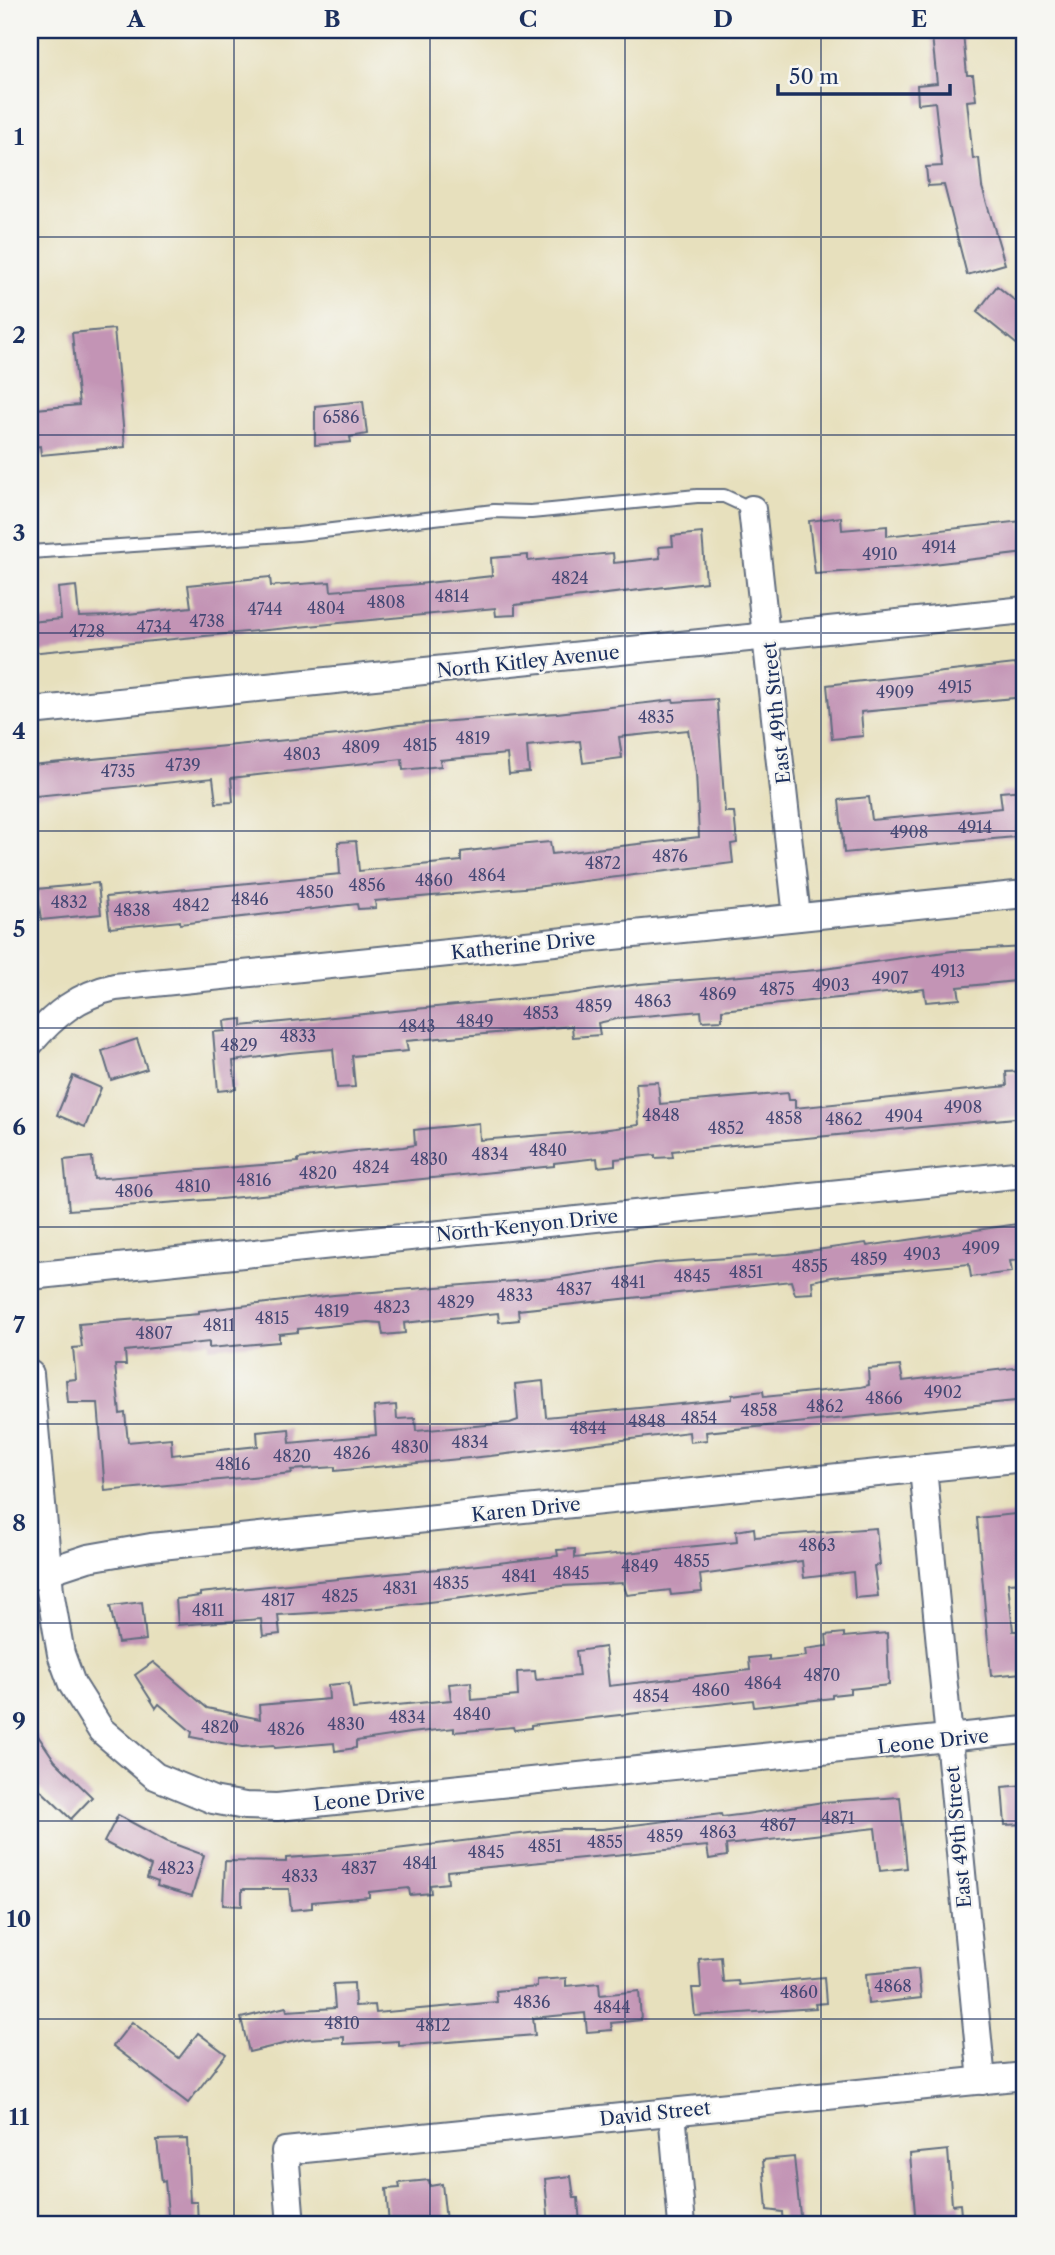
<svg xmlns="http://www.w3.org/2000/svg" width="1055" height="2255" viewBox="0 0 1055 2255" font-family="'Libre Caslon Text',serif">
	<rect width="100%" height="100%" fill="#f6f6f2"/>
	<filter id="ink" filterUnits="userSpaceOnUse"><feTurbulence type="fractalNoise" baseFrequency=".0143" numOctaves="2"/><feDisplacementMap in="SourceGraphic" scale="14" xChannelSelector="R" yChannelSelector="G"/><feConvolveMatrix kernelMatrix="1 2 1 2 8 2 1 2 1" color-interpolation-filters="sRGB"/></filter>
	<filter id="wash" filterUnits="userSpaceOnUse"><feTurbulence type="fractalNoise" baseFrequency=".00686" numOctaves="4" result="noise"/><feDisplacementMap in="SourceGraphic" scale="28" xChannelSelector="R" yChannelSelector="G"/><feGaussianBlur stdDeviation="1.57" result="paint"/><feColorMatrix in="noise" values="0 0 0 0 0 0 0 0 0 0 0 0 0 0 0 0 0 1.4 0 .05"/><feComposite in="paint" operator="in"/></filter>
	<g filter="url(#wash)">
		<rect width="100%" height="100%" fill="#e7e0bd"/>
		<g id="blocks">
			<!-- building -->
			<g fill="#c394b5">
				<path d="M963,33l4,42h6l3,25 -9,1 6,58 6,-1 3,29 23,77 -38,11 -23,-90 -16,1 -2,-19 16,-1 -7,-64 -17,2 -1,-19 20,-2 -5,-47z"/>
				<path d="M997,286l28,23v42l-48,-39z"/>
				<path d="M114,329l11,118 -84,8 -1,-9 -8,1 -2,-26 7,-3 -1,-9 43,-4 -7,-72z"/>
				<path d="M363,401l4,33 -17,3 1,5 -36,3v-39z"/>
				<path d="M841,517l1,13 45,-4v10l135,-15 3,32 -118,14 -92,7 -6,-53z"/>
				<path d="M702,533l4,49 -191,23v10l-19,1 -1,-8 -465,45v-31l31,-3 -3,-31 18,-2 3,31 31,-1 81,-9 -3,-22 82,-8 1,9 59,-4 1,9 78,-6 83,-9 -1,-18 37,-3v6l85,-8 1,10 46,-5 -1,-11 14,-1 -1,-10z"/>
				<path d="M1015,664l1,2 9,-1v32l-164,15 2,24 -31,3 -5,-54z"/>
				<path d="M717,699l8,113h9l3,31 -6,1 2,19 -198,24 -160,14 1,7 -18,1 -1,-5 -177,20v-3l-70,7 -4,-31 234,-23 -2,-32 18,-1 3,30 102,-10v-9l56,-7 33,-3 2,12 147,-17 -3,-65 -8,-42 -69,7 3,21 -39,5 -3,-22 -53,5 2,26 -20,2 -2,-20 -67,6 1,6 -38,4 -1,-11 -171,19 2,24 -17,1 -3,-25 -177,18 -4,-31 306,-30 61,-10 158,-12 116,-13 1,2z"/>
				<path d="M1025,790v46l-181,17 -5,-53 30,-3 3,23 130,-12 -2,-16z"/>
				<path d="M98,883l3,31 -60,6 -4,-31z"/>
				<path d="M1025,947v33l-67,7 2,12 -34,3 -2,-13 -202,21v10l-20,1 -1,-10 -80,7 -23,5 2,12 -27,2 -1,-11 -166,15 2,10 -56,5 3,31 -18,1 -4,-39 -44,4 -56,8 3,28 -18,2 -5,-59 12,-1 -1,-10 18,-2v7l326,-32 71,-10 178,-14 135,-19z"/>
				<path d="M137,1039l10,30 -36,11 -9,-29z"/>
				<path d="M1025,1071v46l-353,34 1,6 -18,1v-3l-40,4v6l-17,2 -1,-9 -43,5v3l-334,33 -151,11 -5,-50 28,-3 2,22 204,-17v-3l57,-8 48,-4 12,-2 -1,-15 65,-7 1,17 114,-9 45,-6 -3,-42 22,-1 2,22 128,-11 1,7h6v8l212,-22 -1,-14z"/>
				<path d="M73,1076l28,12 -16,39 -28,-12z"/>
				<path d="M1025,1223v36l-15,2 2,11 -41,5 -2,-13 -137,13 -20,4 1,12 -18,1 -4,-13 -56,6 -217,23 1,10 -20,2 -1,-9 -94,10 1,10 -22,2 -2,-12 -13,-1 -70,7v3l-19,2v8l-70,6v-6l-84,9 1,14h-11l5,49 5,-1 3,29 43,-4 1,17 86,-9 -1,-14 32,-3 1,14 86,-8 -2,-28 22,-2 1,14 18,-1 1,13 94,-8 8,-3 -3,-36 28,-3 3,36 186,-18v-4l31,-4 1,6 97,-10 8,-2 -1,-16 32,-3 3,15 119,-14 3,33 -319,32 1,8 -17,2 -1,-10 -199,24 -155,15v-4l-44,3 1,3 -187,18 -7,-88h-30l-2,-23 10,-1 -3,-31 9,-1 -3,-23 120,-10v-3l135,-16 220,-17 100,-15 134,-9 78,-11 1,3z"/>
				<path d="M1025,1513v69l-17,1 5,48h5l4,42 -31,3 -14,-158z"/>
				<path d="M754,1528l1,9 121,-9 4,37 -6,1 4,30 -23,2 -2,-26 -49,6 -2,-17 -102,14 2,17 -31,3 -1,-5 -43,5 -4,-12 -62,3 -199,24 -84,5 2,19 -17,2 -2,-17 -83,6 -2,-26 24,-3v-3l298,-30 60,-7 -1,-6 18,-1v9l162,-16 -1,-11z"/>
				<path d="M142,1602l4,38 -28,3 -8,-37z"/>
				<path d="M844,1633v4l43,-4 2,52 -39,4v4l-18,2v3l-78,9 -1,-7 -222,25v3l-17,2 -1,-3 -59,5v-4l-43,5 -55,8v7l-21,3 -1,-8 -59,5 -1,-3 -32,2 -51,-10 1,-5 -33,-28 -3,4 -21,-33 18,-13 54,46 53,11 -1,-14 70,-6 -1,-14 21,-2 4,26 98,-9 -2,-16 22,-2 1,18 46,-4 -1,-24 18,-1 1,9 43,-4 -3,-25 29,-4 4,39 141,-16 -1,-12 20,-2v4l37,-4 -1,-7 22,-3 -1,-11z"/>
				<path d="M30,1724l25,37 37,36 -21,22 -41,-39z"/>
				<path d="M1025,1785v39l-20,1 -3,-38z"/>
				<path d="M900,1797l7,71 -27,3 -5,-43 -149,17 1,11 -18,3 -2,-13 -260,25 1,12 -18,2 1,8 -21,2 -1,-7 -40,4v5l-57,5v6l-21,2 -2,-21h-47v17l-19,-1 2,-44 61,1v-4l77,-5 199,-24h40l119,-15 1,3 24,-3 77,-12z"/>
				<path d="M118,1815l48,26 38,14 -12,41 -35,-10 1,-4 -11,-4 4,-12 -47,-24z"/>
				<path d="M721,1957l2,25 15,-1 1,4 85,-8 2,26 -11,1 1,4 -121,8 -3,-28h9l-2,-29z"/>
				<path d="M918,1969l3,29 -53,6 -2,-30z"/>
				<path d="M566,1978v8l33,-3 1,12 39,-4 2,29 -30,3 1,7 -25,2 -2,-19 -52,5 2,17 -136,11v-5l-55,3v-7l-40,2 -55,13 -8,-34 45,-11 1,4 48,-3 -2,-24 21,-1 1,23 20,-1 1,8 121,-11 -1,-11 41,-4v-7z"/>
				<path d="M132,2022l47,36 19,-25 28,21 -38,49 -75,-57z"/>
				<path d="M187,2139l3,63h7l1,23h-29l-4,-44 -3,1 -5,-42z"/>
				<path d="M948,2150l4,55 8,-1 2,21h-46l-6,-71z"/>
				<path d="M794,2157l7,68h-18l-1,-13 -15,-2 -4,-50z"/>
				<path d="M571,2176l3,22h4l2,27h-31l-4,-46z"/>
				<path d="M429,2180l1,6 12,-2 4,37 -57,4 -3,-36 14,-1 -1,-5z"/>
			</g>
		</g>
	</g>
	<g filter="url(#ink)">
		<use href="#blocks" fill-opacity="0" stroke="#626d7f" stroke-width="2"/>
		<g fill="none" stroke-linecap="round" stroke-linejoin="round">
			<defs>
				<path id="service" d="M30,552l268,-18 196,-23 37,1 166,-16h27l28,13"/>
				<g id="minor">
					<path d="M752,509l45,408"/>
					<path d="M30,711l995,-101"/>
					<path d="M30,1043c24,-28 48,-48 85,-56l910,-93"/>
					<path d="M30,1276l995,-102"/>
					<path d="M30,1374l20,217 11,63 11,30 29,46 54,46 58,24 32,6 32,1 748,-77"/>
					<path d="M923,1468l59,613"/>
					<path d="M30,1577l58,-19 63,-11 874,-89"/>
					<path d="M672,2112l10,113"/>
					<path d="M291,2225l-6,-74 740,-75"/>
				</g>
			</defs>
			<!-- service casing -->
			<use href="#service" stroke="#626d7f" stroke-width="16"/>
			<!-- minor casing -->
			<use href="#minor" stroke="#626d7f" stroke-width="30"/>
			<!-- service -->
			<use href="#service" stroke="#fff" stroke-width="12"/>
			<!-- minor -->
			<use href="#minor" stroke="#fff" stroke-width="26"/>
		</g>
	</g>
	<!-- grid -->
	<path fill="none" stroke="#1b2f5e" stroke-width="2" stroke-opacity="0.55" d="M234,30v2195M430,30v2195M625,30v2195M821,30v2195M30,237h995M30,435h995M30,633h995M30,831h995M30,1028h995M30,1227h995M30,1424h995M30,1623h995M30,1821h995M30,2019h995"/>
	<g text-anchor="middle" stroke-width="5" stroke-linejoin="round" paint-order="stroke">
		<!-- number labels -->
		<g font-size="16" fill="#454874">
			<text x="341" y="423">6586</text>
			<text x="939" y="553">4914</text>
			<text x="880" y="560">4910</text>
			<text x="570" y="584">4824</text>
			<text x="452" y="602">4814</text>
			<text x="386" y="608">4808</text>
			<text x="326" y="614">4804</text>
			<text x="265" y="615">4744</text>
			<text x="207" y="627">4738</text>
			<text x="154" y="633">4734</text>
			<text x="87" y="637">4728</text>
			<text x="955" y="693">4915</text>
			<text x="895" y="698">4909</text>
			<text x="656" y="723">4835</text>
			<text x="473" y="744">4819</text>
			<text x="420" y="751">4815</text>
			<text x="361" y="753">4809</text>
			<text x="302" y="760">4803</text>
			<text x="183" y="771">4739</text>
			<text x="118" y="777">4735</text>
			<text x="975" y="833">4914</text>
			<text x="909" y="838">4908</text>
			<text x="670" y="862">4876</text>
			<text x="603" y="869">4872</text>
			<text x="487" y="881">4864</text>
			<text x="434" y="886">4860</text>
			<text x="367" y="891">4856</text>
			<text x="315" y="898">4850</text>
			<text x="250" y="905">4846</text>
			<text x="69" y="908">4832</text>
			<text x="191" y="911">4842</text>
			<text x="132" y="916">4838</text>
			<text x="948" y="977">4913</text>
			<text x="890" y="984">4907</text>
			<text x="831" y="991">4903</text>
			<text x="777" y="995">4875</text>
			<text x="718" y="1000">4869</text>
			<text x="653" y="1007">4863</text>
			<text x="594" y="1012">4859</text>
			<text x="541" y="1019">4853</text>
			<text x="475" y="1027">4849</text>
			<text x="417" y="1032">4843</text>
			<text x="298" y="1042">4833</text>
			<text x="239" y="1051">4829</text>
			<text x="963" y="1113">4908</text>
			<text x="661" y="1121">4848</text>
			<text x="904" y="1122">4904</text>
			<text x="784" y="1124">4858</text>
			<text x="844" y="1125">4862</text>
			<text x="726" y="1134">4852</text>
			<text x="548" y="1156">4840</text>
			<text x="490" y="1160">4834</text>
			<text x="429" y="1165">4830</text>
			<text x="371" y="1173">4824</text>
			<text x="318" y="1179">4820</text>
			<text x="254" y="1186">4816</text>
			<text x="193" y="1192">4810</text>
			<text x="134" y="1197">4806</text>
			<text x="981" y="1254">4909</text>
			<text x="922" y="1260">4903</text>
			<text x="869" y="1265">4859</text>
			<text x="810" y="1272">4855</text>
			<text x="746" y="1278">4851</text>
			<text x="692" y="1282">4845</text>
			<text x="628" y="1288">4841</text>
			<text x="574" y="1295">4837</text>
			<text x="515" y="1301">4833</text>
			<text x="456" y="1308">4829</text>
			<text x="392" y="1313">4823</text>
			<text x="332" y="1317">4819</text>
			<text x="272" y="1324">4815</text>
			<text x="219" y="1331">4811</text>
			<text x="154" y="1339">4807</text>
			<text x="943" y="1398">4902</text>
			<text x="884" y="1404">4866</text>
			<text x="825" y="1412">4862</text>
			<text x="759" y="1416">4858</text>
			<text x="699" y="1424">4854</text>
			<text x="647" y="1427">4848</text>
			<text x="588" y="1434">4844</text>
			<text x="470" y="1448">4834</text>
			<text x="410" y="1453">4830</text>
			<text x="352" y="1459">4826</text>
			<text x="292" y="1462">4820</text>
			<text x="233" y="1470">4816</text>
			<text x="817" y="1551">4863</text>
			<text x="692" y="1567">4855</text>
			<text x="640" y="1572">4849</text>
			<text x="571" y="1579">4845</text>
			<text x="519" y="1582">4841</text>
			<text x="451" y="1589">4835</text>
			<text x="400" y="1594">4831</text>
			<text x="340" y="1602">4825</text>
			<text x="278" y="1606">4817</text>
			<text x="208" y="1616">4811</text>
			<text x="822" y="1681">4870</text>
			<text x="763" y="1689">4864</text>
			<text x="711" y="1696">4860</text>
			<text x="651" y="1702">4854</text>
			<text x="472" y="1720">4840</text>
			<text x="407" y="1723">4834</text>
			<text x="346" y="1730">4830</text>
			<text x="220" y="1733">4820</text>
			<text x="286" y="1735">4826</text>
			<text x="838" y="1824">4871</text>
			<text x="778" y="1831">4867</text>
			<text x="718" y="1838">4863</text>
			<text x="665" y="1842">4859</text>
			<text x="605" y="1848">4855</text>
			<text x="545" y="1852">4851</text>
			<text x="486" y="1858">4845</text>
			<text x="420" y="1869">4841</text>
			<text x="176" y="1874">4823</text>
			<text x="359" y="1874">4837</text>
			<text x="300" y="1882">4833</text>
			<text x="893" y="1992">4868</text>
			<text x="799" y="1998">4860</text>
			<text x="532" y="2008">4836</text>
			<text x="612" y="2013">4844</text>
			<text x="342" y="2029">4810</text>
			<text x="433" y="2031">4812</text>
		</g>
		<!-- street labels -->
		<g font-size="19" fill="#1b2f5e" stroke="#f6f6f2">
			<text transform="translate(528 661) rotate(-6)" y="7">North Kitley Avenue</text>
			<text transform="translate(776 713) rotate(-96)" y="7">East 49th Street</text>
			<text transform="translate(523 945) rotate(-6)" y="7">Katherine Drive</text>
			<text transform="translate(527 1225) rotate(-6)" y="7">North Kenyon Drive</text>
			<text transform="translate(526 1509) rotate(-6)" y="7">Karen Drive</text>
			<text transform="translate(933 1741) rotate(-6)" y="7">Leone Drive</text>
			<text transform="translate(369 1798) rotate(-6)" y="7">Leone Drive</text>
			<text transform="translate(958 1837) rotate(-95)" y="7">East 49th Street</text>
			<text transform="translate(655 2113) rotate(-6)" y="7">David Street</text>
		</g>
	</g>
	<!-- margin -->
	<rect width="1055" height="2255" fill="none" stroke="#f6f6f2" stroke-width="77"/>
	<!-- scale -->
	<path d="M778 84v10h172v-10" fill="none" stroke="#1b2f5e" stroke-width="3.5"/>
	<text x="789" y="84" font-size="21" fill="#1b2f5e" stroke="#f6f6f2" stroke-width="5" paint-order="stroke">50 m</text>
	<rect x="38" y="38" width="978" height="2178" fill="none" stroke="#1b2f5e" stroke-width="2.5"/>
	<g font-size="23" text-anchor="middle" font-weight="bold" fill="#1b2f5e">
		<text x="136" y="27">A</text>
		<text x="332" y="27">B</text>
		<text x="528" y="27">C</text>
		<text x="723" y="27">D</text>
		<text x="919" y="27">E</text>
		<text x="19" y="145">1</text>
		<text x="19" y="343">2</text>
		<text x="19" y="541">3</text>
		<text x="19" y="739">4</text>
		<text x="19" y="937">5</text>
		<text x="19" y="1135">6</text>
		<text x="19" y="1333">7</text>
		<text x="19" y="1531">8</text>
		<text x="19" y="1729">9</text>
		<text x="19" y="1927">10</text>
		<text x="19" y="2125">11</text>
	</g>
</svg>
